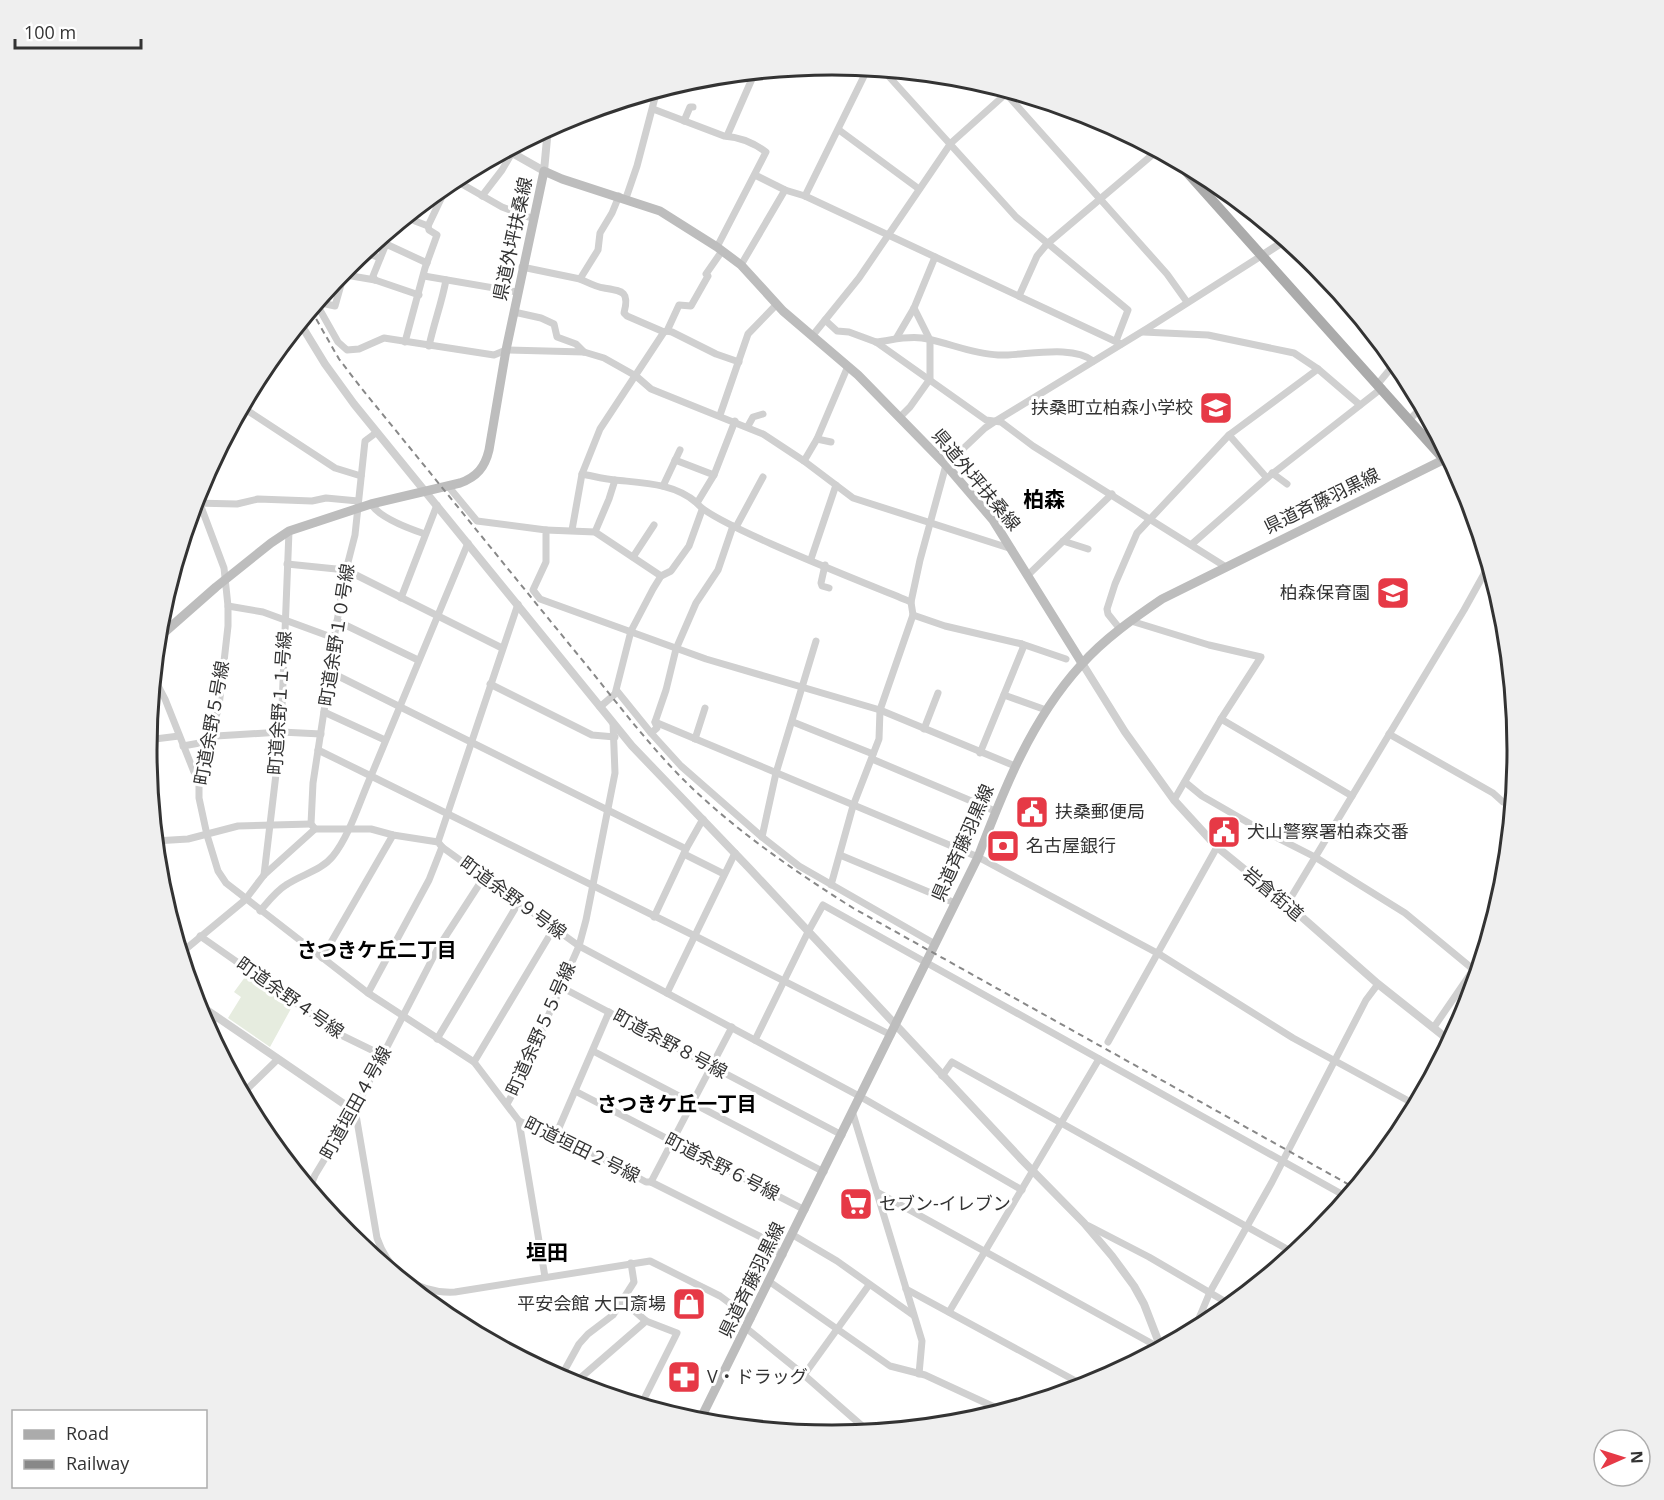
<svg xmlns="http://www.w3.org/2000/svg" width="1664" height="1500" viewBox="0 0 1664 1500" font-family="'Open Sans','Noto Sans JP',sans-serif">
	<rect width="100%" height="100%" fill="#fff"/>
	<!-- park -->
	<path fill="#e6ecdf" d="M248,973l45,32 -23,42 -42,-29 13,-21 -7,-5z"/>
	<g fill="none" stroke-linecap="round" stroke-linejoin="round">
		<!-- minor -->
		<g stroke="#d0d0d0" stroke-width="7">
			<path d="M883,70l133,147 112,93 -12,31"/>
			<path d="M1001,88l166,186 20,28"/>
			<path d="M653,109l71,27c15,1 30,7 42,16l-49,95"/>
			<path d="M684,121l6,-14h3"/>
			<path d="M839,130l80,59"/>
			<path d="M727,136l28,-64"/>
			<path d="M755,175l30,15 20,6 316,148"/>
			<path d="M453,179l49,28 32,12"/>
			<path d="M482,196l20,-26 10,-17"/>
			<path d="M805,196l63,-128"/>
			<path d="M626,198l11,-32 20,-76"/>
			<path d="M415,221l13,5"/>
			<path d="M364,252l16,6"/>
			<path d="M741,265l44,-75"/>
			<path d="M522,267l58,12 18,-29 2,-17 12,-20 7,-17"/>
			<path d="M340,274l35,6 44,15"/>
			<path d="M424,276l93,16"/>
			<path d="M580,279c7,3 16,8 24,9 18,3 26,3 20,25l3,3 37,16 3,-1 5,1 44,22 23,8"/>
			<path d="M375,280l-2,-4 13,-32 41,19"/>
			<path d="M1019,296l18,-40 10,-12 111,-94"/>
			<path d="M317,302l18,4 9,-32"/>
			<path d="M316,303l22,39 9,8 12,-1 25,-11 110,17 12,-5"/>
			<path d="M514,312l27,6 13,6 3,13 19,7 8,8"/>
			<path d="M825,320l12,11 12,1 27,10 110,78 15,2 32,24 193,121"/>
			<path d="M667,331l12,-26 12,1 17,-30 -2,-2 16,-23"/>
			<path d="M1143,332l65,3 86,18 24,16 42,36"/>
			<path d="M813,335l46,-57 92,-135 58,-52"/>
			<path d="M897,337l17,-29 21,-51"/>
			<path d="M405,342l20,-74 12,-33 -8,-5 -1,-4 21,-44"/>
			<path d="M876,342c17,-2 29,-6 46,-4 25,4 50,16 76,17 26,1 74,-11 95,6"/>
			<path d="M429,346c5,-23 13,-44 17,-66"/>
			<path d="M507,350l77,2 20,6 32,18 15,13 112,45 41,27 49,37 159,51"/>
			<path d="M1377,385l19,-23"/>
			<path d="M242,407l93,61 26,8"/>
			<path d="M720,415l28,-81 29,-30"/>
			<path d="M900,417l10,-10 20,-28v-39l-16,-32"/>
			<path d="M235,420l-33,74 -2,10 24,64 4,38v20l-9,80 -20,72v20l8,37 11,36 8,12 142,110 106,69 45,59 66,28 61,33h5l110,55 4,7 18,11"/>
			<path d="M1409,420l13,-13"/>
			<path d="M735,421l-21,54 -17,28c12,20 181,85 214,99"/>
			<path d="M748,426l5,-9 10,-3"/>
			<path d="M1229,435l38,43"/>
			<path d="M817,439l14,3"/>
			<path d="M675,460l39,15"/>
			<path d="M804,461l13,-22 31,-73"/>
			<path d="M1272,473l15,11"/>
			<path d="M582,474c11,2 22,5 33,6 28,3 59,3 82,23"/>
			<path d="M448,486l29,35 69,9v32l-13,28 7,9 166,60 174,51 135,56"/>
			<path d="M663,486l17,-36"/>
			<path d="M194,503l43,1 21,-5 54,2 14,-3 32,3"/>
			<path d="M371,504c9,14 39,25 54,30"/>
			<path d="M736,527l27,-50"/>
			<path d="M546,530l49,2 66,44"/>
			<path d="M572,530l10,-56 18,-45 64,-97"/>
			<path d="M595,532l14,-33 6,-19"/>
			<path d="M1063,541l25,8"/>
			<path d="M468,543l-97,233 324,160 196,99"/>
			<path d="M1192,544l75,-66 115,-90"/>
			<path d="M633,557l21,-32"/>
			<path d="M811,559l25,-74"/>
			<path d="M287,564l59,6 156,78"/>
			<path d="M825,565l-4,18 1,3 7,2"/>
			<path d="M1028,575l84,-81"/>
			<path d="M401,598l36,-93"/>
			<path d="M228,606l35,6 71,26"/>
			<path d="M913,615l32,11 77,18 44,15"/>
			<path d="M337,621l81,39"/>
			<path d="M1131,621l78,24 52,12 -40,62 -47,81"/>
			<path d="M1120,629l-12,-15 -1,-5 8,-25 22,-51 92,-98 89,-66"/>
			<path d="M816,641l-40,132 -14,64 37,29 136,78"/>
			<path d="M330,672l356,177"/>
			<path d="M154,678l11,21 29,73 5,6"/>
			<path d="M490,684l102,51 23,2"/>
			<path d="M617,691l34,42 30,33 81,71"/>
			<path d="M1004,695l42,15"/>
			<path d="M600,707l15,-13 16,-63 22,-42 8,-13 10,-5 18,-25 13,-36"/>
			<path d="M324,712l61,28"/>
			<path d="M1221,719l131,77"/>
			<path d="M655,722l323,135 181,97 134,84 123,67"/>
			<path d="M793,722l80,32"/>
			<path d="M924,729l14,-36"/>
			<path d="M651,733l6,-5 -2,-6 11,-32 10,-41 20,-46 22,-33 15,-44"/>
			<path d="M1389,734l104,59 10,9 9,3"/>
			<path d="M695,739l10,-31"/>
			<path d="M147,740l32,-4"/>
			<path d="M183,746l22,-4 11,-6 65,-4 40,2"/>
			<path d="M980,753l43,-105 -1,-4"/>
			<path d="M872,759l123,52"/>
			<path d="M1185,782l17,14 52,30 61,31 90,56 69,57"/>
			<path d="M315,829l-4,-5 2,-41 17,-111 -1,-5 17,-97 9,-35 10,-94 12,-9"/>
			<path d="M155,841l33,-2 50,-13 73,-2"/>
			<path d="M438,842l80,-238"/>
			<path d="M684,854l40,20"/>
			<path d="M840,855l115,48"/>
			<path d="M264,875l17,-143 8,-201"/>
			<path d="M831,885l22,-79 26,-67 1,-29 33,-95 -2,-13 9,-42 26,-95 39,-37 9,-6 154,-94 113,-72"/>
			<path d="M1287,904l177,-294 25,-45"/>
			<path d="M260,911c8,-9 16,-20 26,-26 16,-11 35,-14 47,-29 17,-21 27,-56 38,-80l-53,-26"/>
			<path d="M654,917l32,-68 17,-30"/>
			<path d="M200,936l143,100 39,19"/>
			<path d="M181,953l64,-53 19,-25 51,-46h56l22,6 45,7 4,5 137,99 282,151 161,93"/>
			<path d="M322,958l71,-123"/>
			<path d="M561,987l281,148"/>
			<path d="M368,993l61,-113 13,-33"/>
			<path d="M667,993l68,-140"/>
			<path d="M1434,1027l48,-70"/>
			<path d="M212,1037l1,-16 3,-5"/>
			<path d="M437,1039l82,-137"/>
			<path d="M755,1040l53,-108 15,-27 524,292"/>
			<path d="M1108,1042l109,-195"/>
			<path d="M593,1051l231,121"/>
			<path d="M474,1062l80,-134"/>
			<path d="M942,1076l10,-14 342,191"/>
			<path d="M575,1091l230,119"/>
			<path d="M242,1094l36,-35"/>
			<path d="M507,1104l10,-18 44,-99 18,-41 7,-26 29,-147 -2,-50"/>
			<path d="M355,1109l22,129c12,35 41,56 78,54l195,-31 70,35 31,23"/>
			<path d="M853,1114l69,227 -3,33"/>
			<path d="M519,1121l26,156"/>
			<path d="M555,1137l54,-125"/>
			<path d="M651,1182l81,-155"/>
			<path d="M309,1189l6,-14 40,-66 83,-161 46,-71"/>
			<path d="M877,1192l283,156"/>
			<path d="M1089,1226l60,31 82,48"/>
			<path d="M793,1235l44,26 76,54"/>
			<path d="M770,1282l120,84 35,9 78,36"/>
			<path d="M906,1289l179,97"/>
			<path d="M622,1300l24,21 31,12 -36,72"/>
			<path d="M949,1312l150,-253"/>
			<path d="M746,1328l58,47 65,57"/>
			<path d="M1194,1330l16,-38 62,-110 94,-182 12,-16"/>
			<path d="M547,1371l16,2 16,-29 9,-10 25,-19 21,-33 -3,-19"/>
			<path d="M563,1373l15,7 68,-59"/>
			<path d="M804,1375l65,-90"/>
		</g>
		<!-- tertiary -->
		<g stroke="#d0d0d0" stroke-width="8">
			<path d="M507,150l37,21 4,-43"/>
			<path d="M1261,256l25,-16"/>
			<path d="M300,323l25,41 29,40 278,342 117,122 273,292 62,63 28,33 22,30 10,18 17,44"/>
			<path d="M1082,663l43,69 49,68 43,47 70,57 91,80 72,57"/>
			<path d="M195,1002l149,102 11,5"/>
		</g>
		<!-- secondary -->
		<g stroke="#bdbdbd" stroke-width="9">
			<path d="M158,638l58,-51 55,-44 18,-12 82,-27 89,-21c17,-6 25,-16 29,-33l17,-100 38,-179 18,8 98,32 57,36 24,18 42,46 75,64 88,90 47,55 89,143"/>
			<path d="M699,1422l279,-565c26,-68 53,-137 103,-192 23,-26 53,-47 81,-66l287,-142"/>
		</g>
		<!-- primary -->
		<path stroke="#ababab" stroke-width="10" d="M1177,161l282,315"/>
		<!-- rail -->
		<path stroke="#888" stroke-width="2" stroke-dasharray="6 4.5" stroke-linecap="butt" d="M311,310l28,49 23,30c71,87 141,174 212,261 39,47 75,97 119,139 49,46 103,83 160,119l502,280"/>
	</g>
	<!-- icons -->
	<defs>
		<symbol id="school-square" viewBox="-11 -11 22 22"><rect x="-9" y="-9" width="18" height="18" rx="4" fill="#e63946" stroke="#fff"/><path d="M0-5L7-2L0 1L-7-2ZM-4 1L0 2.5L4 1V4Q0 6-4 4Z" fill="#fff"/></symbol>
		<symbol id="civic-square" viewBox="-11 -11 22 22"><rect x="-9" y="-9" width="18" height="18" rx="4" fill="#e63946" stroke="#fff"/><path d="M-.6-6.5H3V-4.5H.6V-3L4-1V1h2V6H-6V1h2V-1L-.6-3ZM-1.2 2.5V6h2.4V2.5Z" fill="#fff"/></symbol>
		<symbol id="bank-square" viewBox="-11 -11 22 22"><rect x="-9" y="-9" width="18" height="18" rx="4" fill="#e63946" stroke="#fff"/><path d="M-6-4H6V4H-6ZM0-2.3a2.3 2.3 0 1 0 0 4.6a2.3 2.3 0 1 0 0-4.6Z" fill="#fff"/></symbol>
		<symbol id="supermarket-square" viewBox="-11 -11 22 22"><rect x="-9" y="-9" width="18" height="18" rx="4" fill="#e63946" stroke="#fff"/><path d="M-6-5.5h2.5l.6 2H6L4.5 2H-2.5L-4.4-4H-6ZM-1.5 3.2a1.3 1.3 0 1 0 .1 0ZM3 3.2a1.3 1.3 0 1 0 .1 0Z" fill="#fff"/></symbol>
		<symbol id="shop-square" viewBox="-11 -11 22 22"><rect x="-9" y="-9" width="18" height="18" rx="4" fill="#e63946" stroke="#fff"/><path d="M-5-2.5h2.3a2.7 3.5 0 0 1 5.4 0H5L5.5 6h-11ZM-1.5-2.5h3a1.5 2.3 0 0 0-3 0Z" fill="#fff"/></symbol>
		<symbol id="pharmacy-square" viewBox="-11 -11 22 22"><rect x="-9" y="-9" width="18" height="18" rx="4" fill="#e63946" stroke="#fff"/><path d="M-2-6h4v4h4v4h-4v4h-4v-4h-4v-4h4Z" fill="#fff"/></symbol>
	</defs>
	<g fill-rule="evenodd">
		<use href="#school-square" x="1197" y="389" width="38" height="38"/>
		<use href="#school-square" x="1374" y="574" width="38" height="38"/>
		<use href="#civic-square" x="1013" y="793" width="38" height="38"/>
		<use href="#civic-square" x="1205" y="813" width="38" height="38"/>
		<use href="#bank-square" x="984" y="827" width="38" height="38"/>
		<use href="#supermarket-square" x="837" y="1185" width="38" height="38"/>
		<use href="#shop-square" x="670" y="1285" width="38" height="38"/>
		<use href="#pharmacy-square" x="665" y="1358" width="38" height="38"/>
	</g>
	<g text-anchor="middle" stroke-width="6" stroke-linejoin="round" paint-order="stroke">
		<!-- street labels -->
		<g font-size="18" fill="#333" stroke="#fff">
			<text transform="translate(513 239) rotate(-78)" y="6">県道外坪扶桑線</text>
			<text transform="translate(976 480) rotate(50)" y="6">県道外坪扶桑線</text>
			<text transform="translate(1322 501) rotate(-26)" y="6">県道斉藤羽黒線</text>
			<text transform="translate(337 635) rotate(-81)" y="6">町道余野１０号線</text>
			<text transform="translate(280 703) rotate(-86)" y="6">町道余野１１号線</text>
			<text transform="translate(212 723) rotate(-80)" y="6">町道余野５号線</text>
			<text transform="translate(963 843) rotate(-66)" y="6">県道斉藤羽黒線</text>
			<text transform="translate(1273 894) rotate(40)" y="6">岩倉街道</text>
			<text transform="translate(513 898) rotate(36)" y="6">町道余野９号線</text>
			<text transform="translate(290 998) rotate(35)" y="6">町道余野４号線</text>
			<text transform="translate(541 1029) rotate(-66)" y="6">町道余野５５号線</text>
			<text transform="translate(670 1044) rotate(28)" y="6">町道余野８号線</text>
			<text transform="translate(356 1103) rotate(-61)" y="6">町道垣田４号線</text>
			<text transform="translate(582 1150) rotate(26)" y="6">町道垣田２号線</text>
			<text transform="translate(722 1167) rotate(27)" y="6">町道余野６号線</text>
			<text transform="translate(752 1280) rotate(-64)" y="6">県道斉藤羽黒線</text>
		</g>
		<!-- poi labels -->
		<g font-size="18" fill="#333" stroke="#fff" text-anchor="start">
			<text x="1193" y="414" text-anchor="end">扶桑町立柏森小学校</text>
			<text x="1370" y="599" text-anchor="end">柏森保育園</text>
			<text x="1055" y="818">扶桑郵便局</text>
			<text x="1247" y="838">犬山警察署柏森交番</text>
			<text x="1026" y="852">名古屋銀行</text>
			<text x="879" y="1210">セブン-イレブン</text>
			<text x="666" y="1310" text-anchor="end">平安会館 大口斎場</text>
			<text x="707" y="1383">V・ドラッグ</text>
		</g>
		<!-- neighbourhood labels -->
		<g font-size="20" font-weight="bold" fill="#000" stroke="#fff">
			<text x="377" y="957">さつきケ丘二丁目</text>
			<text x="677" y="1111">さつきケ丘一丁目</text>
		</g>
		<!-- quarter labels -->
		<g font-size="21" font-weight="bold" fill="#000" stroke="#fff">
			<text x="1044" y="507">柏森</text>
			<text x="547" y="1260">垣田</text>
		</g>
	</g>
	<!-- crop -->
	<path d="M0 0H1664V1500H0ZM157 750a675 675 0 1 1 1350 0a675 675 0 1 1-1350 0Z" fill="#efefef" fill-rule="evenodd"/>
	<path fill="none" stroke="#333" stroke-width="3" d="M157 750a675 675 0 1 1 1350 0a675 675 0 1 1-1350 0Z"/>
	<!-- legend -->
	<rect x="12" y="1410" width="195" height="78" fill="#ffffff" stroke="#adadad" stroke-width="1.5"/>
	<rect x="24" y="1430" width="30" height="9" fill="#ababab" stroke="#adadad" stroke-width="1.5"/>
	<text x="66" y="1440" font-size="18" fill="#333333">Road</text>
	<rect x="24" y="1460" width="30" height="9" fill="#888888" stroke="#adadad" stroke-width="1.5"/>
	<text x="66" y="1470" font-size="18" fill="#333333">Railway</text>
	<!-- north arrow -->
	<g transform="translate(1622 1458) rotate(87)"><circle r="28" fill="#ffffff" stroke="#adadad" stroke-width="1.5"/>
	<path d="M0-4.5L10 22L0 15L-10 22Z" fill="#e63946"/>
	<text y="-9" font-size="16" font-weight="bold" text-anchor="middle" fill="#333333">N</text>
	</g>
	<!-- scale -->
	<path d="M15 39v9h126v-9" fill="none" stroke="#333333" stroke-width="3"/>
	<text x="24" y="39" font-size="18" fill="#333333" stroke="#ffffff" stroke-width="4.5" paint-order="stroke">100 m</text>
</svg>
